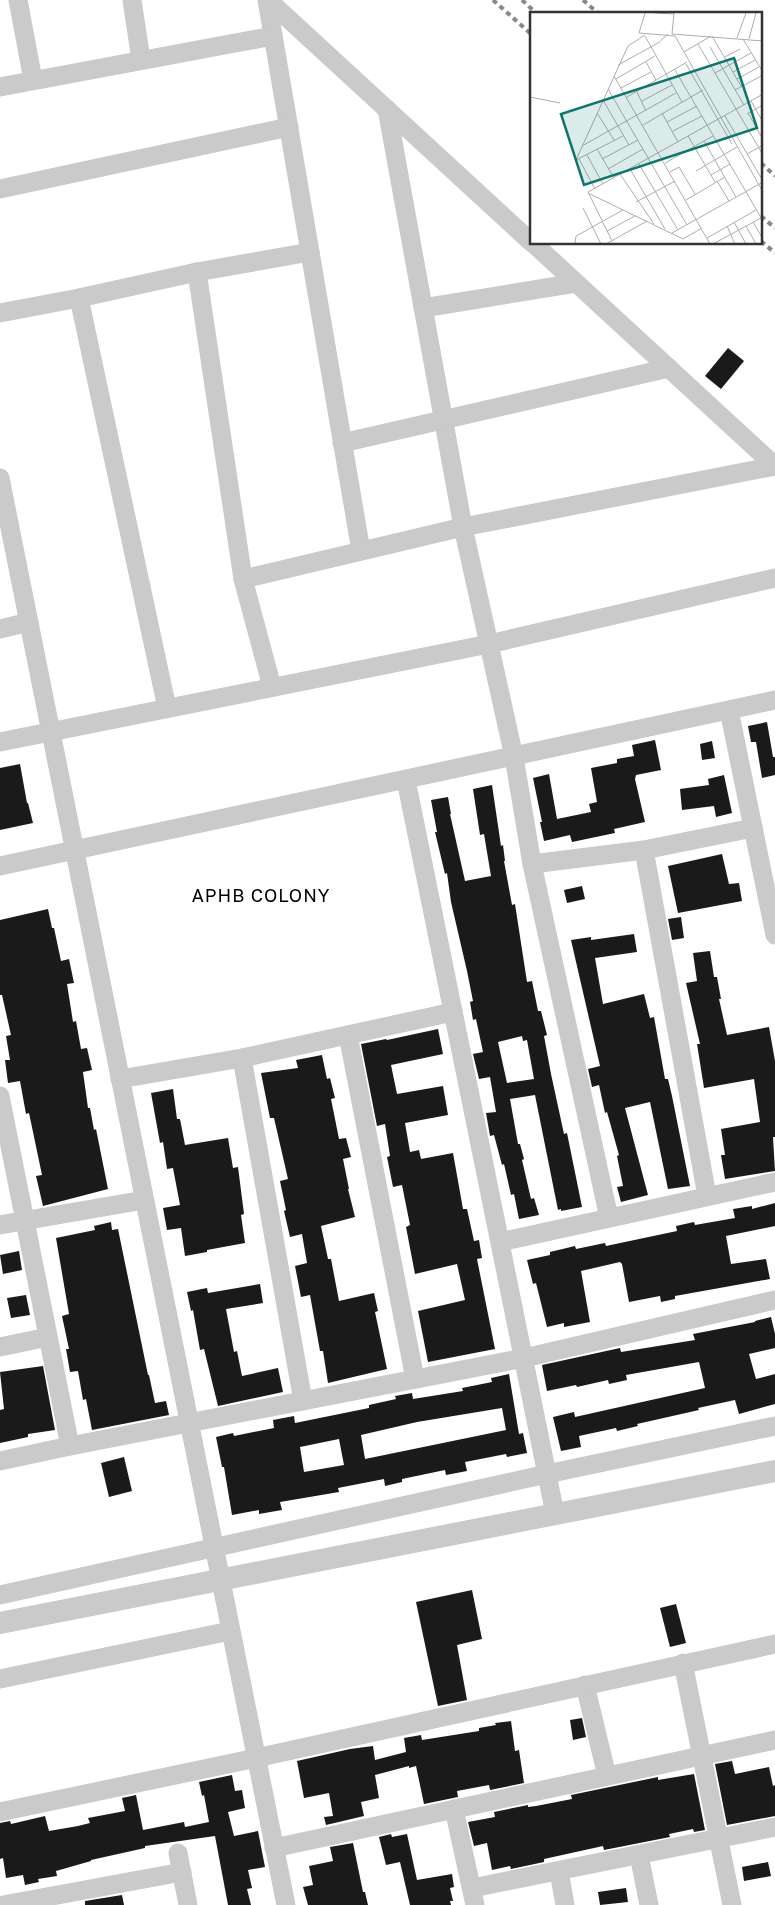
<svg xmlns="http://www.w3.org/2000/svg" width="775" height="1905" viewBox="0 0 775 1905" font-family="'Golos Text',sans-serif">
	<rect width="100%" height="100%" fill="#fff"/>
	<!-- building -->
	<g fill="#1a1a1a" fill-rule="evenodd">
		<path d="M728,348l16,13 -23,28 -16,-13z"/>
		<path d="M767,722l6,35h2v18l-13,3 -6,-36h-5l-3,-16z"/>
		<path d="M655,740l6,30 -25,5 -1,4 10,43 -31,7 1,4 -43,9 -2,-7 -26,6 -4,-19h2l-9,-44 16,-4 8,45 34,-7 -2,-8 8,-2 -6,-34 26,-5v-4l17,-3 -2,-11z"/>
		<path d="M712,741l3,17 -13,2 -2,-16z"/>
		<path d="M20,764l7,39h1l5,20 -33,7v-62z"/>
		<path d="M724,775l8,38 -16,4 -2,-11 -32,4 -2,-21 29,-4 -1,-6z"/>
		<path d="M492,785l9,61 2,-1 2,16h-1l8,44 3,-1 12,78 5,-1 6,30h3l6,24 -3,1 7,38 13,60 3,-1 15,74 -21,4v-2l-3,1 -23,-115 -25,4 8,45h2l4,15 -2,1 9,39 3,-1 5,17 -20,4 -5,-25 -3,1 -7,-31 -2,1 -8,-30 -4,1 -4,-23 10,-1 -6,-35 -11,2 -6,-25 10,-2 -7,-33 -3,1 -3,-18 3,-1 -6,-30 -16,-69 -4,-29 -2,1 -10,-42h2l-6,-32 17,-3 3,17h-1l15,67 26,-5 -7,-42 -4,1 -7,-46zM522,1036l1,5 4,-1 7,39 -27,4 -9,-41z"/>
		<path d="M722,854l7,30 10,-1 3,18 -64,12 -10,-47z"/>
		<path d="M582,886l3,13 -18,4 -3,-13z"/>
		<path d="M48,909l4,19h2l7,33 8,-2 5,24 -7,1 6,38 3,-1 5,28 6,-1 5,22 -9,2 5,36h2l4,22 2,-1 12,60 -65,17 -7,-30 6,-1 -13,-62 -3,1 -6,-33 -12,2 -3,-23h5l-4,-24 5,-1 -9,-40h-2v-75z"/>
		<path d="M681,917l3,21 -12,2 -4,-21z"/>
		<path d="M634,934l3,18 -42,6 8,46 41,-10 6,24 4,-1 11,62h3l4,17 18,90 -22,3 -18,-87 -25,6 23,87 -27,7 -4,-15 6,-1 -6,-30 2,-1 -12,-43 -2,1 -6,-28 -7,2 -4,-18 12,-3 -29,-126 20,-3v3z"/>
		<path d="M710,951l4,26h3l4,22h-2l8,36 42,-8 6,34v76h-2l2,34 -50,8 -4,-24h4l-4,-26 39,-7 -6,-43 -50,9 -7,-44h3l-14,-61 11,-2 -4,-28z"/>
		<path d="M438,1029l5,25 -52,11 6,29 46,-8 5,29 -43,8 5,29 9,-2 2,9 32,-6 10,56h4l7,32 5,-1 3,18 -5,1 18,90 -67,13 -10,-51 47,-11 -8,-36 -42,10 -9,-47 4,-2 -8,-40 -9,2 -6,-30 3,-1 -5,-32 -8,2 -16,-82 25,-5 1,1z"/>
		<path d="M322,1055l5,24 3,-1 5,20 -4,1 8,40 7,-1 5,19 -8,2 6,30h-1l7,28 -34,9 7,33h3l8,42 35,-8 4,18 -3,1 12,57 -59,14 -5,-32h-3l-10,-56 -9,2 -6,-31 12,-3 -5,-29 -12,3 -6,-26 2,-1 -6,-29 8,-2 -14,-61h-4l-9,-45 37,-5 -2,-8z"/>
		<path d="M173,1089l4,30h3l5,26 43,-7 5,30 5,-1 6,47 -3,1 4,28 -38,7v2l-22,4 -4,-28 -14,2 -4,-22 17,-3 -7,-37 -6,1 -4,-27 -3,1 -9,-50z"/>
		<path d="M775,1203v23l-49,10 5,28 35,-5 4,20 -95,17v3l-14,3 -1,-6 -31,6 -7,-38 -2,-2 -39,9 9,51 -26,5v-4l-17,4 -11,-44 -3,1 -6,-24 23,-5v-3l25,-6 1,3 29,-6 1,3 71,-15 -1,-5 18,-4 1,3 40,-7 -2,-9 19,-3v3z"/>
		<path d="M111,1222l1,8 6,-1 30,146h1l6,28 11,-2 3,14 -77,15 -6,-31 -3,1 -5,-29 -8,1 -4,-23h3l-7,-33 7,-2 -13,-76 39,-8 -1,-4z"/>
		<path d="M19,1251l3,19 -19,4 -3,-19z"/>
		<path d="M260,1284l3,19 -37,6 8,43 3,-1 5,25 36,-8 5,24 -65,14 -14,-57 -4,1 -7,-40 -2,1 -4,-19 20,-4 1,5z"/>
		<path d="M26,1295l4,20 -19,3 -4,-20z"/>
		<path d="M771,1317l4,17v14l-26,6 7,25 19,-5v30l-36,10 -4,-14 -37,8 1,2 -62,14 1,2 -21,5 -1,-3 -37,8 2,11 -20,4 -8,-34 21,-5 1,5 130,-29 -6,-26 -73,13 1,5 -18,4 -1,-4 -31,7 -1,-2 -29,6 -5,-26 78,-17 1,4 74,-12 -2,-6 62,-12v-1z"/>
		<path d="M43,1366l12,64 -27,4v3l-28,6v-33l4,-1 -4,-37z"/>
		<path d="M509,1374l10,60 4,-1 4,20 -20,4 -1,-3 -41,8 2,9 -21,4 -1,-5 -43,9v3l-17,4 -1,-7 -46,9 1,4 -59,10 2,8 -23,4v-4l-27,5 -8,-48h-2l-6,-30 17,-4 1,3 40,-8 -1,-8 21,-4 1,7 74,-15v-3l27,-6 -1,-3 17,-3 1,6 50,-8 -1,-3 30,-6 -1,-4zM502,1408l4,22 -141,29 -4,-24 56,-13zM339,1439l5,26 -40,7 -4,-25z"/>
		<path d="M124,1457l8,34 -23,6 -8,-34z"/>
		<path d="M472,1590l10,49 -25,6 10,55 -29,6 -22,-104z"/>
		<path d="M676,1604l10,39 -16,4 -10,-39z"/>
		<path d="M582,1718l4,19 -13,3 -3,-20z"/>
		<path d="M511,1721l4,30 4,-1 5,33 -34,7 -1,-5 -32,6 1,6 -34,7 -8,-38 -7,2v-2l-34,9 4,23 -18,4 3,14 -38,9 -2,-8 9,-1 -4,-23 -25,5 -7,-37 53,-12 23,-3 2,14 31,-8 -2,-14 17,-3 1,5 57,-9v-3l17,-3 -1,-2z"/>
		<path d="M732,1761l3,13 34,-7 4,19 2,-1v31l-48,9 -12,-61z"/>
		<path d="M694,1774l11,56 -11,2 -1,-3 -24,5 1,3 -66,13 -1,-4 -59,13v3l-33,7 -1,-3 -18,4 -5,-27 -13,3 -6,-24 27,-5 -1,-5 34,-7v2l8,-1 36,-7 -1,-4 87,-18v3z"/>
		<path d="M232,1775l3,16 7,-1 3,18 -17,4 6,24 24,-5 7,36 -17,3 4,18 -5,1 4,16h-23l-13,-69 -70,10v2l-54,12v1l-35,10 1,5 -19,3 1,3 -14,3 -2,-10 -17,3 -3,-20 -3,1v-36l10,-2 1,3 34,-8 4,15 29,-5 12,-3 -2,-5 37,-7 -3,-13 14,-3 7,35 41,-8 1,5 24,-5 -5,-27 -2,1 -3,-14z"/>
		<path d="M391,1834l1,3 15,-3 10,46 35,-6 2,13 -4,1 3,13h-3l1,4h-41l-10,-43 -14,3 -7,-28z"/>
		<path d="M353,1843l10,49h2l3,13h-60l-5,-18 10,-2 -4,-19 24,-5 -3,-14z"/>
		<path d="M768,1862l3,14 -27,5 -2,-14z"/>
		<path d="M626,1888l2,14 -28,3 -2,-13z"/>
		<path d="M122,1895l2,10h-39v-4z"/>
	</g>
	<g fill="none" stroke-linecap="round" stroke-linejoin="round">
		<!-- minor -->
		<g stroke="#cacaca" stroke-width="19">
			<path d="M18,0l15,80"/>
			<path d="M132,0l9,60"/>
			<path d="M267,0l94,551"/>
			<path d="M268,0l263,242"/>
			<path d="M0,87l273,-51"/>
			<path d="M387,109l76,418 51,230 18,107 77,354"/>
			<path d="M0,189l289,-62"/>
			<path d="M534,244l241,222"/>
			<path d="M197,272l46,307 29,108"/>
			<path d="M79,298l88,410"/>
			<path d="M423,308l153,-25"/>
			<path d="M0,313l79,-15 118,-26 113,-20"/>
			<path d="M342,443l327,-75"/>
			<path d="M0,478l286,1427"/>
			<path d="M243,579l220,-52 312,-61"/>
			<path d="M0,629l29,-7"/>
			<path d="M729,710l46,225"/>
			<path d="M0,742l489,-98 286,-66"/>
			<path d="M406,780l149,734"/>
			<path d="M644,850l63,346"/>
			<path d="M532,864l112,-14 109,-22"/>
			<path d="M0,866l775,-166"/>
			<path d="M348,1035l67,344"/>
			<path d="M242,1058l61,343"/>
			<path d="M120,1079l122,-21 211,-46"/>
			<path d="M0,1096l70,350"/>
			<path d="M0,1225l144,-25"/>
			<path d="M500,1242l275,-60"/>
			<path d="M0,1347l48,-10"/>
			<path d="M0,1461l70,-15 454,-88 251,-58"/>
			<path d="M0,1595l547,-121 228,-48"/>
			<path d="M683,1663l49,242"/>
			<path d="M0,1679l230,-48"/>
			<path d="M585,1685l22,91"/>
			<path d="M454,1809l21,96"/>
			<path d="M0,1812l256,-54 519,-114"/>
			<path d="M274,1848l501,-108"/>
			<path d="M178,1853l10,52"/>
			<path d="M639,1855l10,50"/>
			<path d="M559,1871l6,34"/>
			<path d="M472,1888l303,-61"/>
			<path d="M3,1905l179,-33"/>
		</g>
		<!-- tertiary -->
		<path stroke="#cacaca" stroke-width="22" d="M0,1623l775,-152"/>
		<!-- rail -->
		<g stroke="#888" stroke-width="4" stroke-dasharray="5 4" stroke-linecap="butt">
			<path d="M493,0l38,34"/>
			<path d="M522,0l15,14"/>
			<path d="M583,0l16,14"/>
			<path d="M761,163l14,13"/>
			<path d="M761,216l14,12"/>
			<path d="M761,241l14,12"/>
		</g>
	</g>
	<g text-anchor="middle" stroke-width="5" stroke-linejoin="round" paint-order="stroke">
		<!-- quarter labels -->
		<g font-size="18" letter-spacing="1" fill="#000" stroke="#fff">
			<text x="261" y="902">APHB COLONY</text>
		</g>
	</g>
	<!-- overview -->
	<g transform="translate(530 12)">
		<rect width="232" height="232" fill="#fff"/>
		<path fill="none" stroke="#adadad" stroke-width="1" d="M115,1l-6,20 36,3 88,156M125,1l19,1M144,1l-2,21 91,7M115,24l37,66M182,24l29,50M207,26l9,-25M213,27l20,33M219,27l7,-26M168,32l65,111M180,35l34,58M154,40l27,-16M195,45l15,-8M116,50l10,18M156,52l46,80M88,53l40,-22 10,-9M145,58l88,151M203,60l22,-12M185,61l36,-20M84,64l96,168M86,67l39,-23M207,67l22,-12M91,76l30,-16M78,77l79,136M205,78l28,-15M107,80l9,19M0,85l30,6M97,85l60,-35M73,88l26,45M112,89l30,-16M221,89l12,21M67,101l17,27M132,101l16,29M218,101l13,23M217,102l16,-9M195,104l38,65M137,110l30,-16M113,113l60,-35M143,119l29,-15M158,124l27,46M174,129l32,56M52,134l94,-53M67,137l17,29M217,142l16,-9M57,143l16,29M49,147l16,30M72,147l36,-19M46,148l52,-114 17,-11M46,148l47,-24M135,151l48,-27M109,152l39,66M78,157l35,-20M100,157l35,60M166,159l41,-24M140,160l9,-5 16,27M90,162l34,50M181,163l19,-11M187,169l12,20M58,181l95,46 19,-11M156,188l39,-23M106,190l39,-21M53,196l18,36M204,210l12,22M223,210l10,17M197,214l8,18M216,214l10,18M77,219l28,-15M142,221l91,-51M177,226l49,-28M82,229l-24,-49 175,-98M45,232l1,-8 47,-26M76,232l41,-23M183,232l48,-26"/>
		<path fill="#0f766e" fill-opacity="0.15" stroke="#0f766e" stroke-width="2.5" d="M204,46l23,70 -173,57 -23,-71z"/>
		<rect width="232" height="232" fill="none" stroke="#333" stroke-width="2.5"/>
	</g>
</svg>
